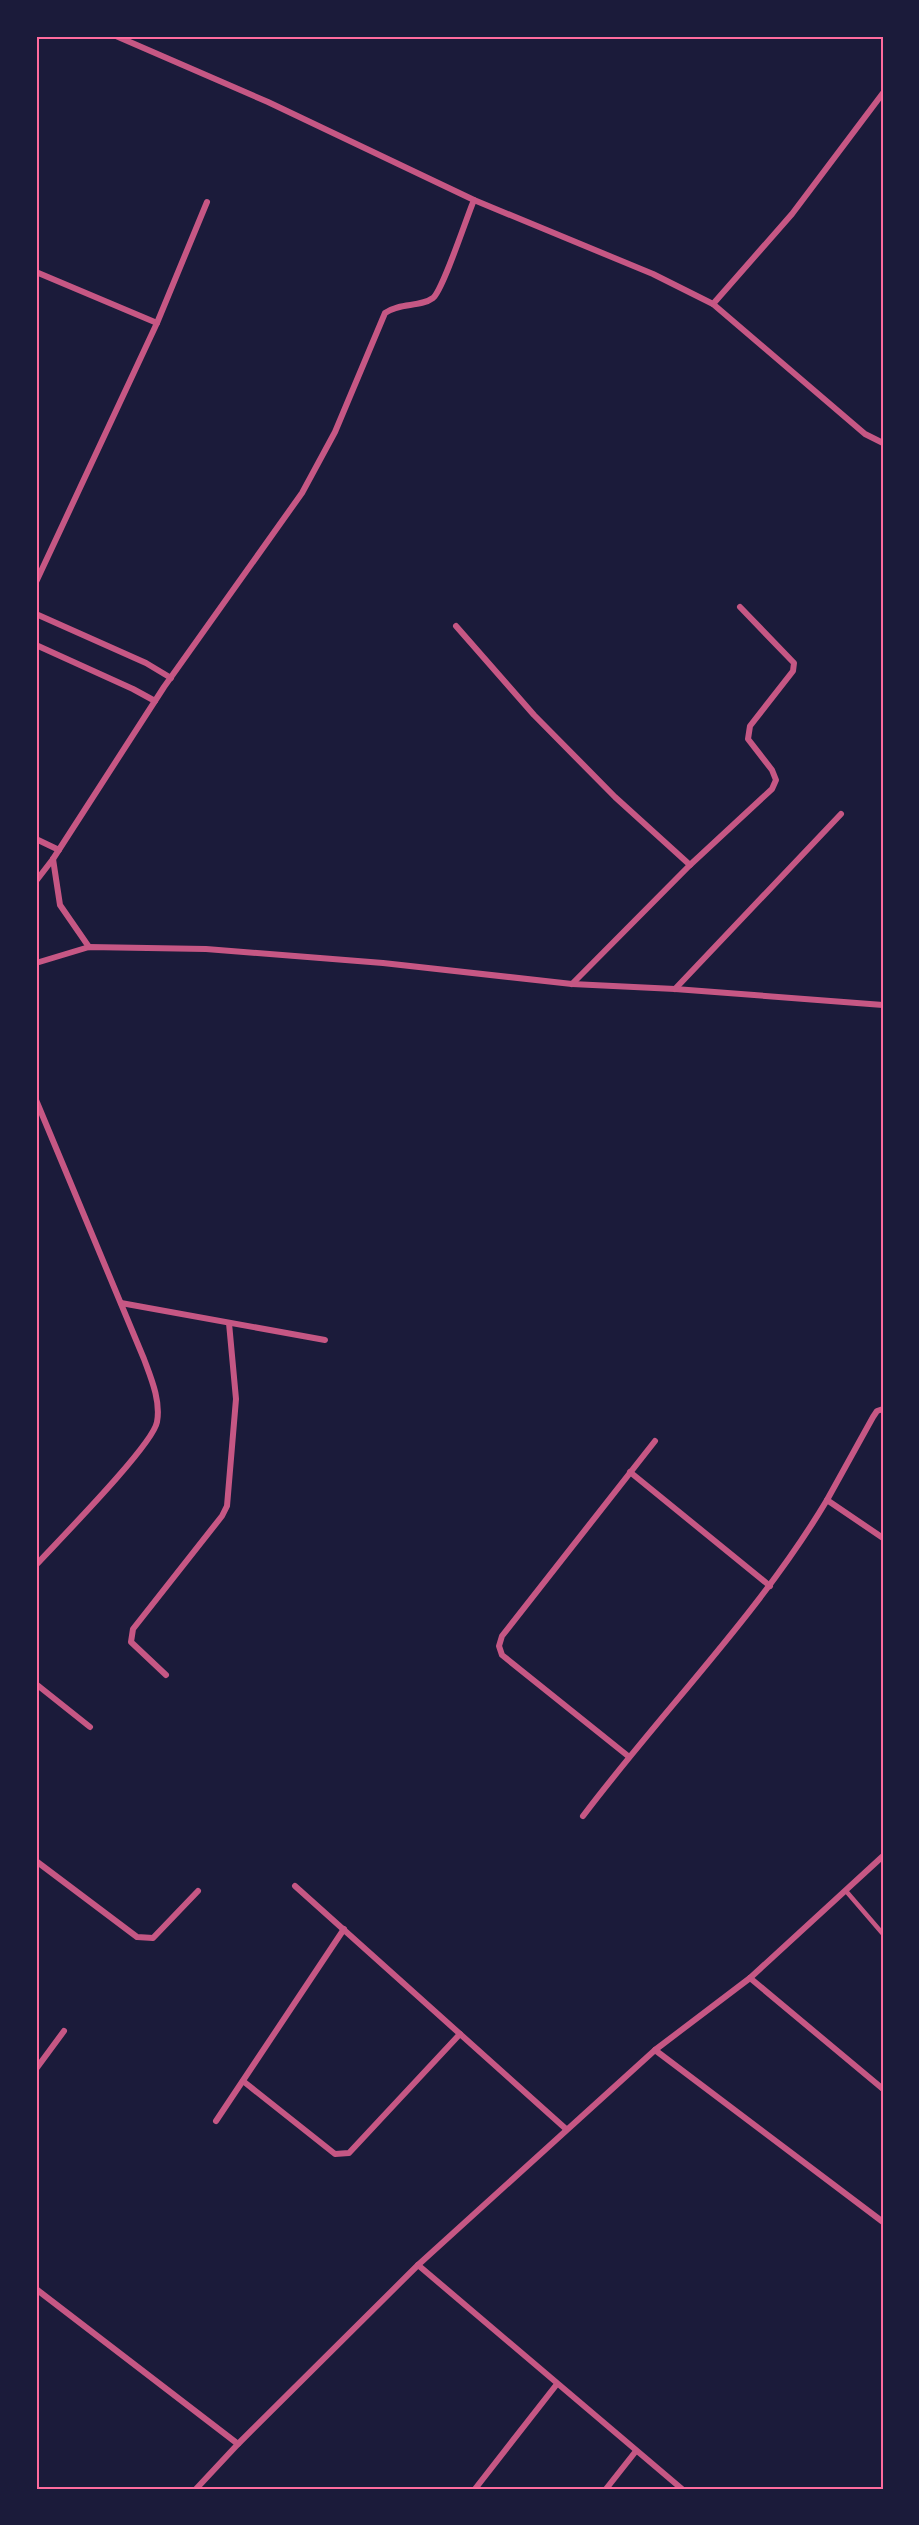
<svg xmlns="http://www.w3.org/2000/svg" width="919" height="2525" viewBox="0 0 919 2525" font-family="Rubik,sans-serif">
	<rect width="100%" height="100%" fill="#1b1b3a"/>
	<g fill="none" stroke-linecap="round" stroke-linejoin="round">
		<!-- service -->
		<path stroke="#c65784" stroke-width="4.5" d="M846,1891l37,43"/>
		<!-- minor -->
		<g stroke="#c65784" stroke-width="6">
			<path d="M116,36l152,66 206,98 179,74 60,30 79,-90 91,-121"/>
			<path d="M36,272l121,51"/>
			<path d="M713,304l152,130 18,9"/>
			<path d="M36,582l121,-259 50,-121"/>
			<path d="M36,614l110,49 25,15"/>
			<path d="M456,626l78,89 81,82 75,68"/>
			<path d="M36,645l97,44 22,12"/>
			<path d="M36,839l23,11"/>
			<path d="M53,859l7,46 29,42"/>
			<path d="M36,881l17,-22 111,-172 138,-194 33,-61 50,-119c16,-11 34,-5 48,-15 10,-8 34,-82 41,-98"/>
			<path d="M36,963l53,-16 117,2 177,14 189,21 103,5 208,16"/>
			<path d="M572,984l118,-119 82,-76 4,-9 -4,-10 -24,-31 2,-13 43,-55 1,-8 -54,-56"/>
			<path d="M675,989l166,-175"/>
			<path d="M36,1100l108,259c7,19 17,42 13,63 -4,23 -99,119 -121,143"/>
			<path d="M121,1303l204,37"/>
			<path d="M883,1409l-6,2 -4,6 -46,83 56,38"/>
			<path d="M630,1472l140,114"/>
			<path d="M166,1675l-35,-33 2,-13 89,-113 5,-10 9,-107 -7,-76"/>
			<path d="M36,1684l54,43"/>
			<path d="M628,1756l-126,-101 -3,-9 3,-10 153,-195"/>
			<path d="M583,1816c80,-106 176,-202 244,-316"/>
			<path d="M36,1861l101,76 16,1 45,-47"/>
			<path d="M295,1886l271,243"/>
			<path d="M750,1978l133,111"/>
			<path d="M655,2050l228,172"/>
			<path d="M36,2069l28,-38"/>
			<path d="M243,2081l92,73 14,-1 111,-119"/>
			<path d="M216,2121l128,-192"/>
			<path d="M418,2265l264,224"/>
			<path d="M36,2289l202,155"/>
			<path d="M196,2489l42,-45 180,-179 237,-215 95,-72 133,-122"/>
			<path d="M475,2489l82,-105"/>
			<path d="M606,2489l30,-38"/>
		</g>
	</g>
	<!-- border -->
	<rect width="919" height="2525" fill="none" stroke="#1b1b3a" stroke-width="75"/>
	<rect x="38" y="38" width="844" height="2450" fill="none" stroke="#ff6b9d" stroke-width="2"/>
</svg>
